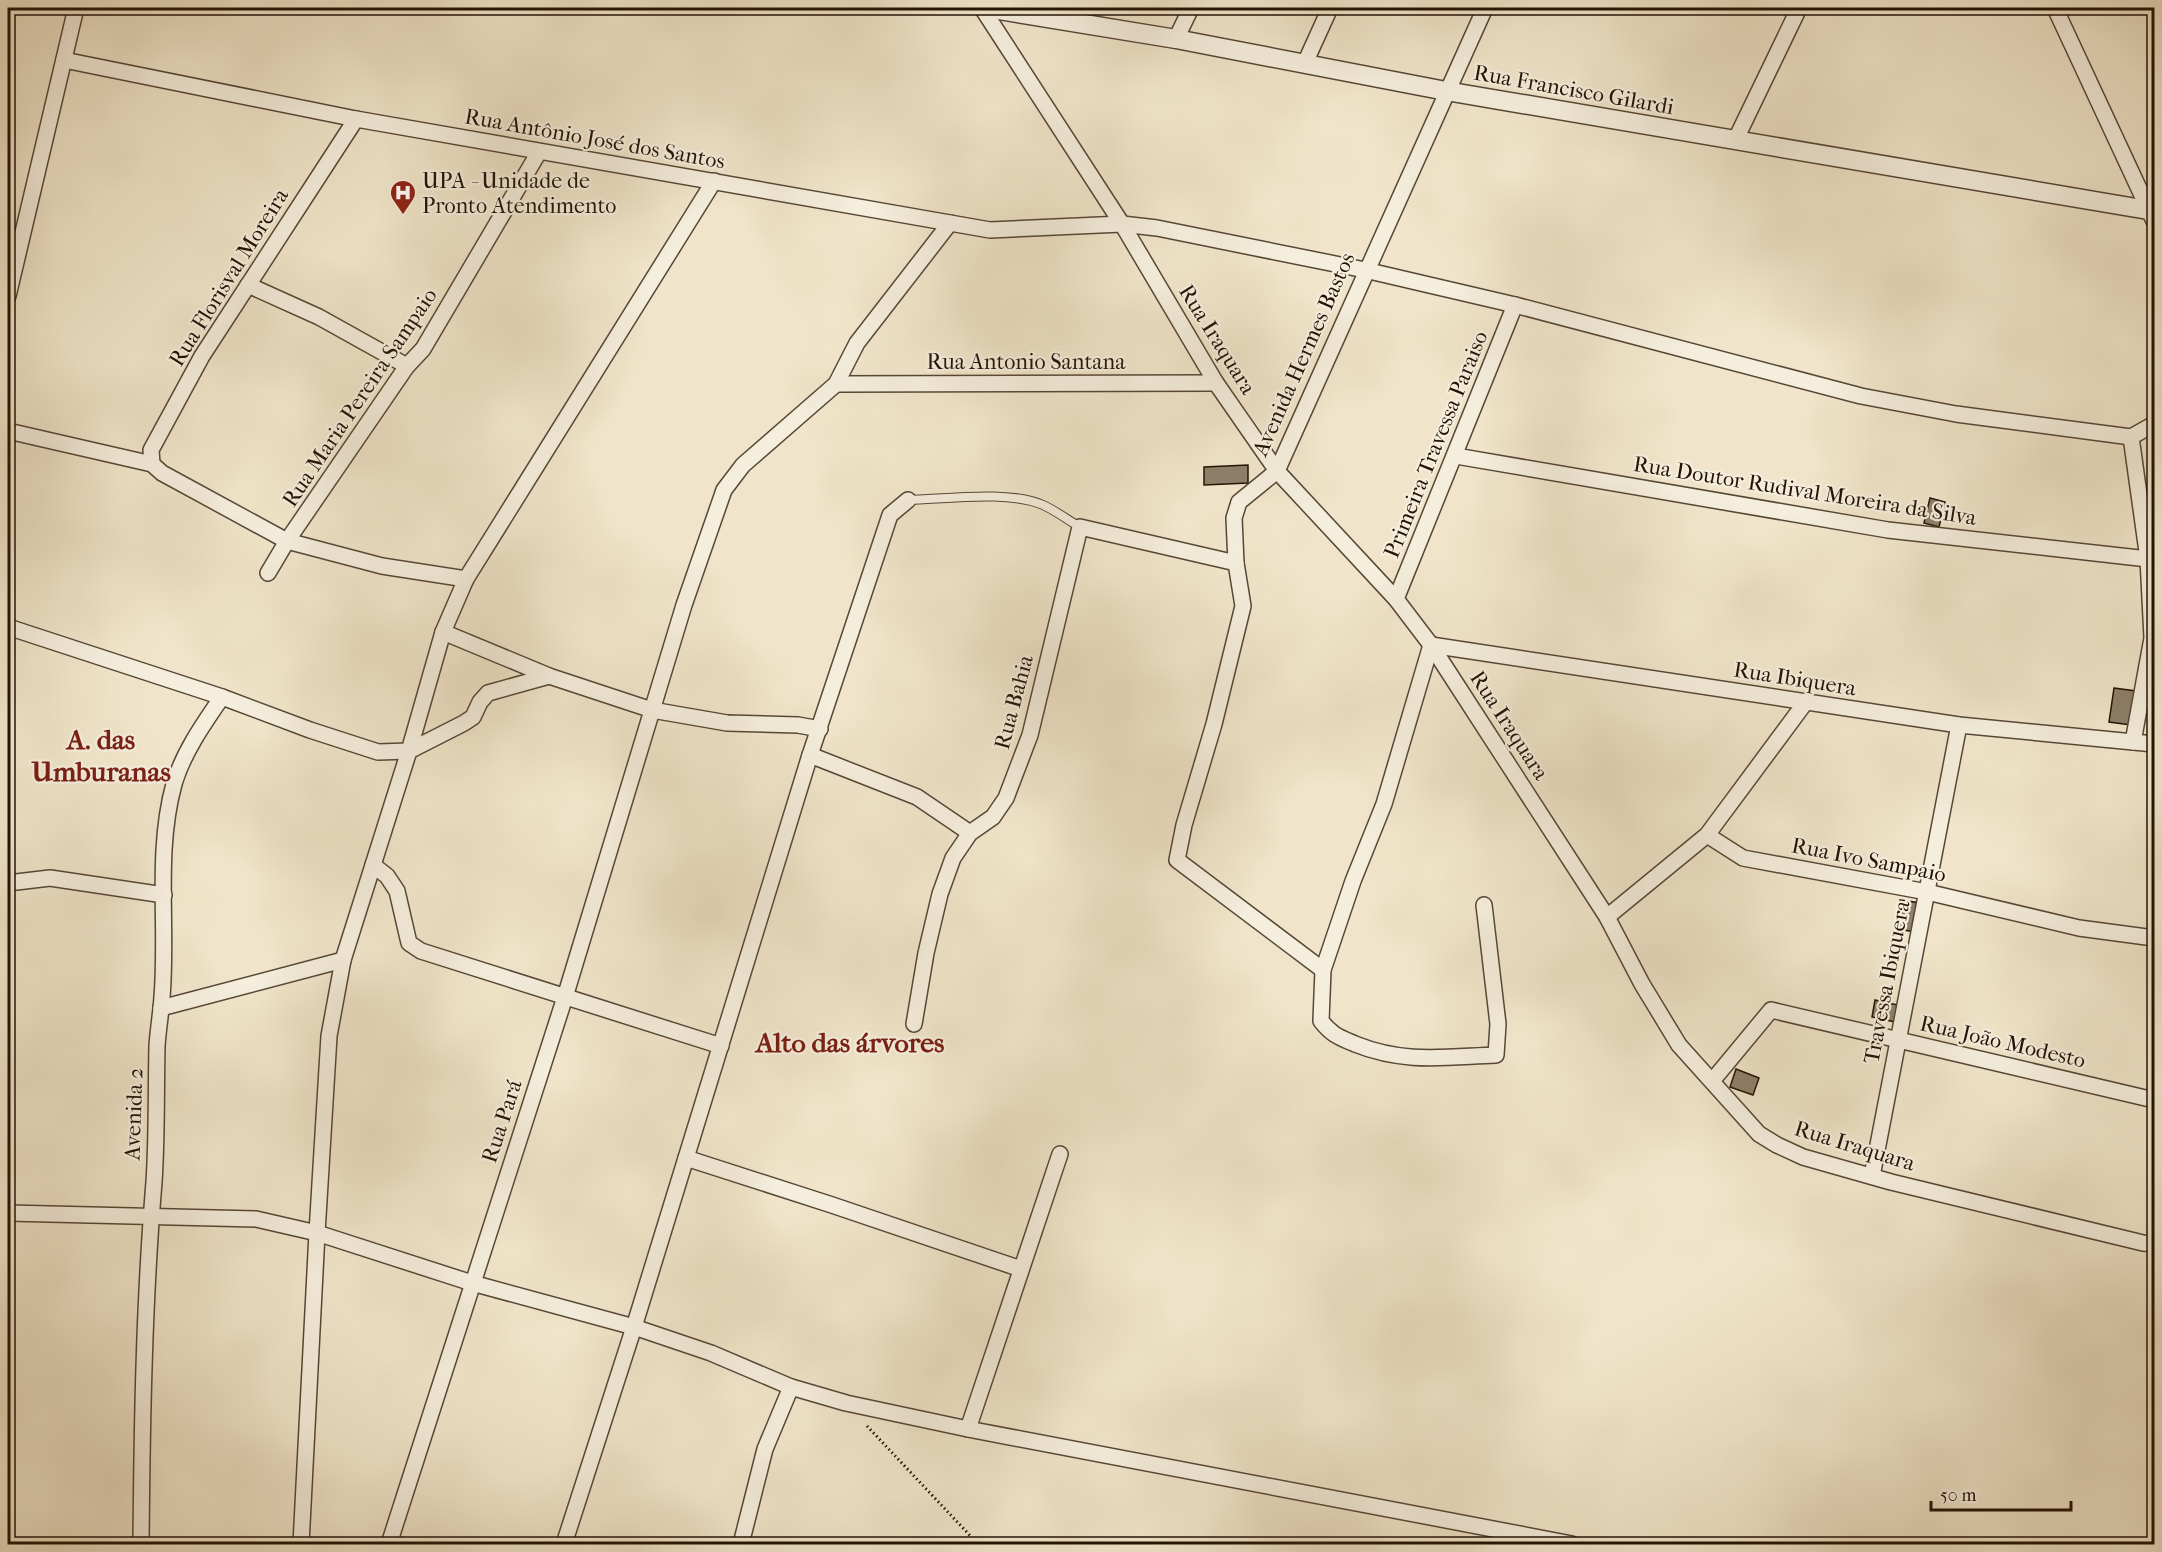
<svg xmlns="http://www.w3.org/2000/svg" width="2162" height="1552" viewBox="0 0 2162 1552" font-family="'IM FELL French Canon',serif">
	<rect width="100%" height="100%" fill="#f0e5ca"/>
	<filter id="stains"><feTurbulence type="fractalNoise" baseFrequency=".00333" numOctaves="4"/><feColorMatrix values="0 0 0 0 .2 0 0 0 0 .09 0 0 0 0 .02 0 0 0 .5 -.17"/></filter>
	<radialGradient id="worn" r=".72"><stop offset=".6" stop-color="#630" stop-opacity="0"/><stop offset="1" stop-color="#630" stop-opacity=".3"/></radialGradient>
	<!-- building -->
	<g fill="#8e806b" stroke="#231205" stroke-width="1.5">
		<path d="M1248,465v18l-44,2v-18z"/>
		<path d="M1930,498l15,4 -6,25 -15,-4z"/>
		<path d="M2114,688l22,3 -5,34 -22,-3z"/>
		<path d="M1900,900l21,3 -5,29 -20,-3z"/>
		<path d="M1875,1000l23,5 -3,17 -23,-5z"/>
		<path d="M1736,1069l23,9 -6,17 -23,-8z"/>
	</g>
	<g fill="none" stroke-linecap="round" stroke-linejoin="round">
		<defs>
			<path id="service" d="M908,500c38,-1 101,-10 135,5 13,6 25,15 37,22"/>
			<g id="minor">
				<path d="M982,8l140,216 94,159 61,88 119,128 35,46 176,272 35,67 37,61 80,89 18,11 26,12 88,25 252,61 11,1"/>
				<path d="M2055,8l99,213"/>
				<path d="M1176,39l15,-31"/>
				<path d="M64,60l292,59 634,111 132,-6 35,4 208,42 150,35 346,91 95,18 175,23 23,-13"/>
				<path d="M1305,63l25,-55"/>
				<path d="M1735,141l64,-133"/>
				<path d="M248,285l71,32 88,49"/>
				<path d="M8,296l68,-288"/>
				<path d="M836,384l380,-1"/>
				<path d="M8,431l144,33 10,9 125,68 95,25 84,13"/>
				<path d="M2131,437l17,122 4,79 -19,104"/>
				<path d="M1456,456l432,74 260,29"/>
				<path d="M152,464l-1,-14 51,-94 154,-237"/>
				<path d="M268,573l19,-32 120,-175 16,-17 116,-197"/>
				<path d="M1396,599l119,-294"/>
				<path d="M8,627l214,70 88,33 68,22 31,-1 55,-28 9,-6 7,-15 8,-9 61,-17"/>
				<path d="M443,632l106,44 103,34 75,13 71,2 22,4"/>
				<path d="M810,755l107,42 53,36"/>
				<path d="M1707,835l36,23 184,34 152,36 75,10"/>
				<path d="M373,865l14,11 10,15 12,52 12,8 300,95"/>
				<path d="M8,883l42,-5 114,17"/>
				<path d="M1484,905l14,119 -2,31c-52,2 -91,9 -141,-11 -16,-7 -23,-9 -34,-23l2,-51 30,-89 31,-77 47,-159 528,80 195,19"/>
				<path d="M1607,917l100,-82 98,-132"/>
				<path d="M1323,970l-146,-110 7,-35 30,-101 29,-118 -7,-43 -2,-45 5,-16 38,-31 208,-463"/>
				<path d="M161,1008l182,-48"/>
				<path d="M914,1024l12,-71 14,-59 13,-36 17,-25 23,-16 13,-19 24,-63 50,-208 156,36"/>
				<path d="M1713,1080l58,-70 383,90"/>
				<path d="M686,1158l146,47 189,64"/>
				<path d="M1872,1176l87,-451"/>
				<path d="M8,1213l248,6 61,14 155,50 162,44 77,26 80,34 55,16 122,26 604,115"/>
				<path d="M968,1429l92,-275"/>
				<path d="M141,1544c1,-121 3,-241 13,-362 3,-45 2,-91 3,-136 1,-16 4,-33 5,-49 6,-71 -7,-144 12,-213 9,-31 30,-61 48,-87"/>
				<path d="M301,1544l16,-311 12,-197 14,-76 66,-209 34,-119 23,-53 248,-398"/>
				<path d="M389,1544l176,-547 119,-392 40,-115 19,-25 93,-81 21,-41 93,-120"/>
				<path d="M564,1544l70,-217 176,-572 80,-240 18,-15"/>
				<path d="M741,1544l24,-95 26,-62"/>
			</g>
			<path id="tertiary" d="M987,8l189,31 270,52 708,120"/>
		</defs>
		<!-- service casing -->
		<use href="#service" stroke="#564736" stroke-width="10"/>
		<!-- minor casing -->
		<use href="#minor" stroke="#564736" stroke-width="18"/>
		<!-- tertiary casing -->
		<use href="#tertiary" stroke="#564736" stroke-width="21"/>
		<!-- path -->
		<path stroke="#231205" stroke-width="3" stroke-dasharray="1.5 3" stroke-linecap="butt" d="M867,1426l111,118"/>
		<!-- service -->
		<use href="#service" stroke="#f5eedd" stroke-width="8"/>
		<!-- minor -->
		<use href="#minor" stroke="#f5eedd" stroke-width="15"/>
		<!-- tertiary -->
		<use href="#tertiary" stroke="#f5eedd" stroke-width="18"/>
	</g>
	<!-- icons -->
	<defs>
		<symbol id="hospital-pin" viewBox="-11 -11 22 30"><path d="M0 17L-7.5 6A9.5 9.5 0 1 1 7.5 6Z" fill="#8f2418" stroke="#f5eedd"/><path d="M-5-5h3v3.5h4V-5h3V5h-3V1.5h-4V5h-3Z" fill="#fff"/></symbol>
	</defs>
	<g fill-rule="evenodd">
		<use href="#hospital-pin" x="388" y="178" width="30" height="40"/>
	</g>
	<g text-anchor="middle" stroke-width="4.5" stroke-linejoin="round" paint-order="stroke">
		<!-- street labels -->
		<g font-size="22" fill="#231205" stroke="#f5eedd">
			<text transform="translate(1574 89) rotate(10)" y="8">Rua Francisco Gilardi</text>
			<text transform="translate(595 138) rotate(10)" y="8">Rua Antônio José dos Santos</text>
			<text transform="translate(228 277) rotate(-58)" y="8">Rua Florisval Moreira</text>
			<text transform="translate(1218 339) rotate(58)" y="8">Rua Iraquara</text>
			<text transform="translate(1303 354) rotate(-66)" y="8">Avenida Hermes Bastos</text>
			<text x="1026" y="369">Rua Antonio Santana</text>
			<text transform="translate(359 397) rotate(-56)" y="8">Rua Maria Pereira Sampaio</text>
			<text transform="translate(1435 444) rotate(-68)" y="8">Primeira Travessa Paraiso</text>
			<text transform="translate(1805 490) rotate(9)" y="8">Rua Doutor Rudival Moreira da Silva</text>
			<text transform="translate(1795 678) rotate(9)" y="8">Rua Ibiquera</text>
			<text transform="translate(1013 702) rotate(-75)" y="8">Rua Bahia</text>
			<text transform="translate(1510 725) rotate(57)" y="8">Rua Iraquara</text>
			<text transform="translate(1869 859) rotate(11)" y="8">Rua Ivo Sampaio</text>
			<text transform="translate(1886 982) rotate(-79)" y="8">Travessa Ibiquera</text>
			<text transform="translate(2003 1041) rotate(13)" y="8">Rua João Modesto</text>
			<text transform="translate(133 1114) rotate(-88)" y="8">Avenida 2</text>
			<text transform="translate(501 1121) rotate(-72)" y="8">Rua Pará</text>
			<text transform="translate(1855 1145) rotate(17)" y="8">Rua Iraquara</text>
		</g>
		<!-- poi labels -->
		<g font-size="22" fill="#231205" stroke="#f5eedd" text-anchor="start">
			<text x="422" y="188">UPA - Unidade de<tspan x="422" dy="25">Pronto Atendimento</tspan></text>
		</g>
		<!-- district labels -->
		<g font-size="28" font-weight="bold" fill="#7a1f14" stroke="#f5eedd">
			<text x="101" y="749">A. das<tspan x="101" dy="32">Umburanas</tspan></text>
			<text x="850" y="1052">Alto das árvores</text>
		</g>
	</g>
	<!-- margin -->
	<rect width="2162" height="1552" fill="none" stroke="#f0e5ca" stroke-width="30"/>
	<rect x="9" y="9" width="2144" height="1534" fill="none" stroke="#231205" stroke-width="3"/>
	<rect x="15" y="15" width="2132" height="1522" fill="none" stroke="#231205" stroke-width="1.5"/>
	<!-- scale -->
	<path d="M1931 1501v9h140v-9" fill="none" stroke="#231205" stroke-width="3"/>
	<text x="1940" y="1501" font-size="18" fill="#231205" stroke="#f5eedd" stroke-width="4.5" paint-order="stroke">50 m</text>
	<rect width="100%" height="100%" filter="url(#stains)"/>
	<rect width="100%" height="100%" fill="url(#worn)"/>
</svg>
